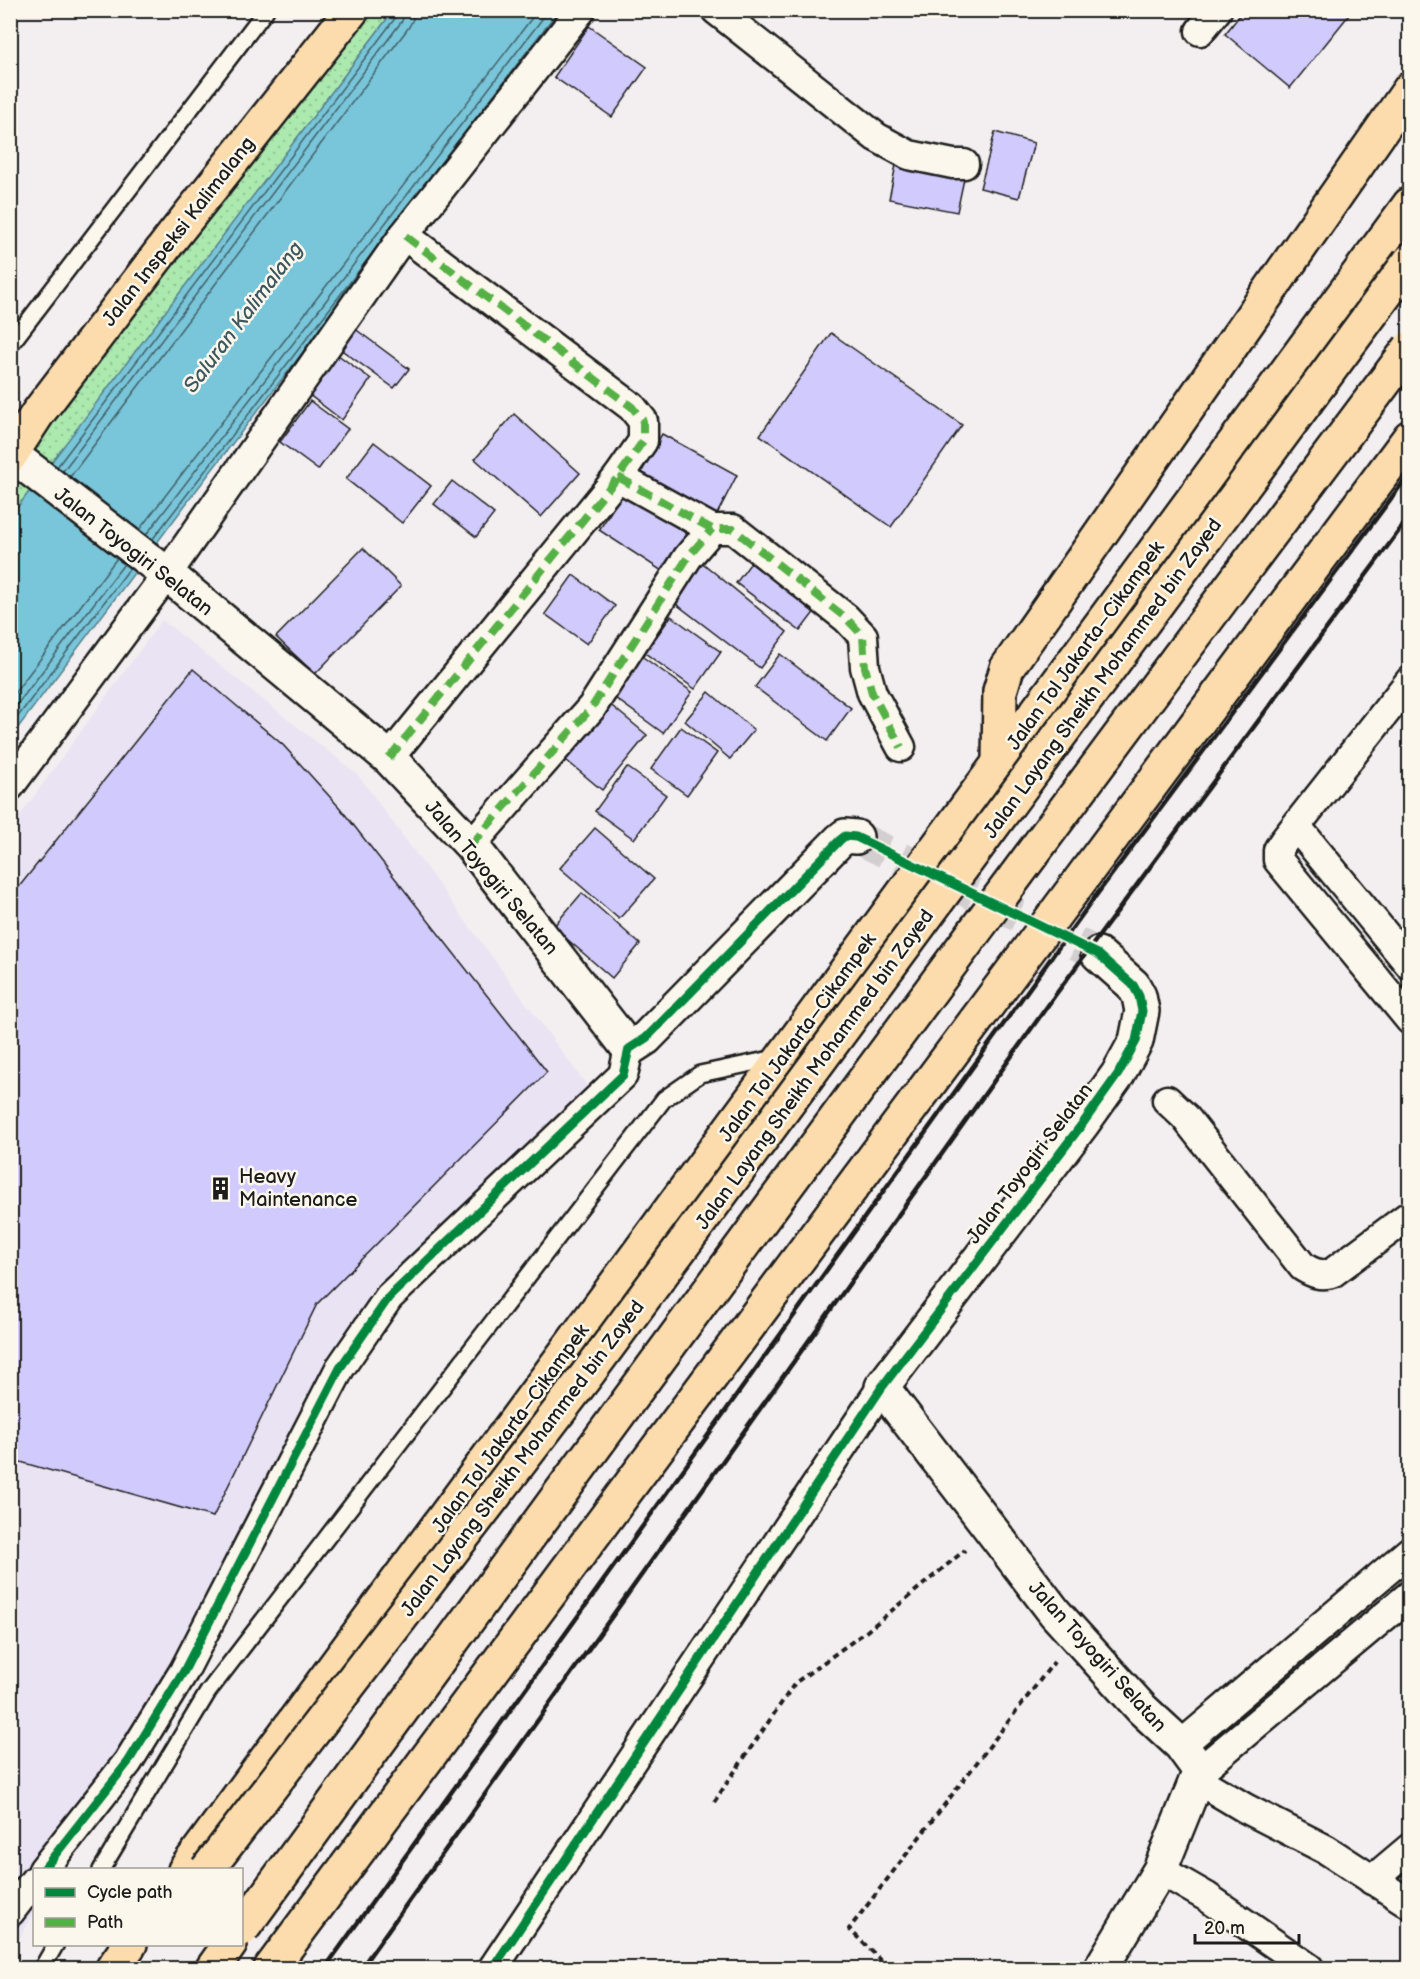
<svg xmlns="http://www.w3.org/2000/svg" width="1420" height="1979" viewBox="0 0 1420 1979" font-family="'Balsamiq Sans',sans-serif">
	<defs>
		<pattern id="grass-dots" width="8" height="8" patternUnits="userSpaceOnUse" patternTransform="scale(1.5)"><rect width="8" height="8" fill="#ace9af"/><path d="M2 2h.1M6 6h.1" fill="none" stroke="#93c796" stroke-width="1.8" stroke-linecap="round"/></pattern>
	</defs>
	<rect width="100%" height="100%" fill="#f3eeef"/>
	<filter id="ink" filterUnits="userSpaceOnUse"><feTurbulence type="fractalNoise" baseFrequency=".0167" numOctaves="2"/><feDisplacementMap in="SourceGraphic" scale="12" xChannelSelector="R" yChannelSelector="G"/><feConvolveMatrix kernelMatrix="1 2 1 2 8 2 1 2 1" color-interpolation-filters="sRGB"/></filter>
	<g filter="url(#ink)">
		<!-- built -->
		<path fill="#e9e3f3" d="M162,620l195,154 233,316 -216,214 -69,93 -108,243 -163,230v43l-23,40v-1125z"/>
		<!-- grass -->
		<path fill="url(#grass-dots)" stroke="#648266" stroke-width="1.5" d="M353,11h40l-382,506v-38c23,-11 24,-43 27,-66z"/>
		<!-- water -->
		<path fill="#79c5d9" stroke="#54818d" stroke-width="1.5" d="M393,11h173l-371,481 -184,245 -1,-220z"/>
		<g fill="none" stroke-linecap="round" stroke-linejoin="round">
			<!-- shore -->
			<g stroke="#416068" stroke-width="1.5">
				<path d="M466,131l93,-121"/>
				<path d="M57,467l339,-450 1,-7"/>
				<path d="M63,471l339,-450 3,-11"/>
				<path d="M70,477l339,-450 4,-8 1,-9"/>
				<path d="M139,530l399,-520"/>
				<path d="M146,535l403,-525"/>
				<path d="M152,540l225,-293"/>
				<path d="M10,699l107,-141"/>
				<path d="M10,714l114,-150"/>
				<path d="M10,727l120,-159"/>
			</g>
		</g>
		<!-- building -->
		<g fill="#d1cafd" stroke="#1c1c1c" stroke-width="1.5">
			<path d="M1244,10h109l-63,78 -65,-54z"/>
			<path d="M589,26l58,41 -35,50 -58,-40z"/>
			<path d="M995,132l39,11 -15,55 -39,-10z"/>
			<path d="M897,160l68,14 -8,38 -68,-13z"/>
			<path d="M354,328l55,41 -15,19 -55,-40z"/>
			<path d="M831,333l131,92 -71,102 -131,-92z"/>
			<path d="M334,352l37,27 -29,41 -38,-29z"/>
			<path d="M310,401l38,28 -30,41 -38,-28z"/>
			<path d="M514,414l66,59 -39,44 -66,-58z"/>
			<path d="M662,434l75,41 -22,43 -76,-41z"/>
			<path d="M374,442l57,44 -29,37 -56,-44z"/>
			<path d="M452,481l42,33 -18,23 -42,-33z"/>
			<path d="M623,493l66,42 -24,38 -66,-43z"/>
			<path d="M363,548l38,38 -86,88 -39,-37z"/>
			<path d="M758,553l64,49 -22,29 -64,-48z"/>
			<path d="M694,556l93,76 -27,36 -93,-71z"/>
			<path d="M573,575l42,31 -28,38 -42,-30z"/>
			<path d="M671,616l50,36 -26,37 -50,-36z"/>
			<path d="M780,654l71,54 -24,33 -72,-54z"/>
			<path d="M640,655l52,37 -29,41 -52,-38z"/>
			<path d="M193,669l90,76 57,63 207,264 -230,232 -104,213 -203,-58v-561z"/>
			<path d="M709,692l45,38 -24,29 -45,-38z"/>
			<path d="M607,702l40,33 -45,55 -41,-34z"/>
			<path d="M681,727l36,26 -30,42 -36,-26z"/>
			<path d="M627,767l39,28 -32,44 -39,-28z"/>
			<path d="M595,828l59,51 -35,40 -59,-51z"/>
			<path d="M582,893l58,51 -28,34 -59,-51z"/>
		</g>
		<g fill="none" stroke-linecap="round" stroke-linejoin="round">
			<!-- secondary-tunnel -->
			<path stroke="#d3cecf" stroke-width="33" stroke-dasharray="33 16" stroke-linecap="butt" d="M856,837l242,117"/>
			<defs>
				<g id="lane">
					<path d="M10,345l256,-335"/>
					<path d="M101,1870l107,-178 456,-593 36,-25 76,-16"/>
					<path d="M42,1968l14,-24"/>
				</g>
				<g id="street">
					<path d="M716,10l160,127 33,18 44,9h11"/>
					<path d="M1200,31l17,-21"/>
					<path d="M618,477l94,52h21l113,89 17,18 2,31 7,26 29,54"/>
					<path d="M1410,681l-126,160 -6,9v10l132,160"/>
					<path d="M389,758l229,-281 25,-36v-20l-11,-14 -228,-172"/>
					<path d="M10,786l157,-212 237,-339 177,-225"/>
					<path d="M1296,826l114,139"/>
					<path d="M471,845l121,-138 96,-150 24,-28"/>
					<path d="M1167,1100l18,17 118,150c10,6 17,9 29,6l78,-58"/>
					<path d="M1181,1745l229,-194"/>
					<path d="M1200,1771l210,-176"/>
					<path d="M1198,1780l47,28 82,42 83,54"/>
					<path d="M43,1870l85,-108 56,-91 156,-303 49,-71 234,-222 6,-26"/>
					<path d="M1160,1870l47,27 102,71"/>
					<path d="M1372,1880l38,-32"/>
					<path d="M10,1912l24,-31"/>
					<path d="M493,1968l389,-581"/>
				</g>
				<g id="secondary">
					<path d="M12,455l155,119 222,184 82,87 158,204 17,-11 194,-198 5,-4 11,1"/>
					<path d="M1098,954l35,31 6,11 3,15 -6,30 -18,33 -35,49 -201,264 173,226 87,96 39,36 19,26 -40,99 -59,98"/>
				</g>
				<path id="primary" d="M10,456l28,-43 135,-177 179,-226"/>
				<g id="highway">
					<path d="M999,762l1,-71 7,-23 403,-579"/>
					<path d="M185,1870l1225,-1666"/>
					<path d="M113,1968l17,-24"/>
					<path d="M213,1968l17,-24"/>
					<path d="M271,1968l1139,-1531"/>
				</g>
			</defs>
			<!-- lane casing -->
			<use href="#lane" stroke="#1c1c1c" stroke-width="20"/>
			<!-- street casing -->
			<use href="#street" stroke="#1c1c1c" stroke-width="33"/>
			<!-- secondary casing -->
			<use href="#secondary" stroke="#1c1c1c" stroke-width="38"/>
			<!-- primary casing -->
			<use href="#primary" stroke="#1c1c1c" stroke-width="38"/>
			<!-- highway casing -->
			<use href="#highway" stroke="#1c1c1c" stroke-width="38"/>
			<!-- path -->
			<g stroke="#1c1c1c" stroke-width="4" stroke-dasharray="6 4.5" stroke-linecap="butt">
				<path d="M714,1802l81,-119 72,-52 98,-81"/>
				<path d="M889,1968l-40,-39 205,-267"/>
			</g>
			<!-- lane -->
			<use href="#lane" stroke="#fbf7ec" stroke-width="15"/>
			<!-- street -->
			<use href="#street" stroke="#fbf7ec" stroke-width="28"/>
			<!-- secondary -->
			<use href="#secondary" stroke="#fbf7ec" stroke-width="33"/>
			<!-- primary -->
			<use href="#primary" stroke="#fcdcac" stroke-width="33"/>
			<!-- highway -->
			<use href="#highway" stroke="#fcdcac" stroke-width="33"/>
			<!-- rail -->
			<g stroke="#1c1c1c" stroke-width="4.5">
				<path d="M325,1968l767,-1067 318,-428"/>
				<path d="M361,1968l695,-974 354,-478"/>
			</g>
			<defs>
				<g id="highway-bridge">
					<path d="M207,1870l379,-494 824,-1115"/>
					<path d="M242,1929c386,-530 774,-1057 1168,-1581"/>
				</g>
			</defs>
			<!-- highway-bridge casing -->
			<use href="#highway-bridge" stroke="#1c1c1c" stroke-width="38" stroke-linecap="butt"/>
			<!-- highway-bridge -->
			<use href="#highway-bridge" stroke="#fcdcac" stroke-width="33"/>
			<!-- quiet -->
			<g stroke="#55b145" stroke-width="8" stroke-dasharray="15 8" stroke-linecap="butt">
				<path d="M618,477l94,52h21l113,89 17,18 2,31 7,26 29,54"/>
				<path d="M389,758l229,-281 25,-36v-20l-11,-14 -228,-172"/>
				<path d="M471,845l121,-138 96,-150 24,-28"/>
			</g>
			<defs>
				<path id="cycleway" d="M43,1870l85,-108 56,-91 156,-303 49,-71 234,-222 6,-26 17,-11 194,-198 5,-4 11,1 242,117 35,31 6,11 3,15 -6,30 -18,33 -35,49 -201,264 -389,581"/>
			</defs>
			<!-- cycleway casing -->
			<use href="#cycleway" stroke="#fbf7ec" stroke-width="13"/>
			<!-- cycleway -->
			<use href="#cycleway" stroke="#00873e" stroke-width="9"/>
		</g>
	</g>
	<!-- icons -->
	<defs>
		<symbol id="building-bare" viewBox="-9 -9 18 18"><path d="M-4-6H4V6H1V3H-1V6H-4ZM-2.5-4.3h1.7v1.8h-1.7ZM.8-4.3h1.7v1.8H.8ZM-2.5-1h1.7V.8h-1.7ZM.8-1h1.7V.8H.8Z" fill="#1c1c1c" stroke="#fbf7ec" stroke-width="2.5" paint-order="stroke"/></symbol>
	</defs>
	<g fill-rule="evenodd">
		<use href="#building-bare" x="204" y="1172" width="33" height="33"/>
	</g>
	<g text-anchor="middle" stroke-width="5" stroke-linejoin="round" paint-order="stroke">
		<!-- street labels -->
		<g font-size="20" fill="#1c1c1c" stroke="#fbf7ec">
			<text transform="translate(178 231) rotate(-52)" y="7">Jalan Inspeksi Kalimalang</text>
			<text transform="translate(134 551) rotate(38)" y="7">Jalan Toyogiri Selatan</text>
			<text transform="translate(1085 645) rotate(-54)" y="7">Jalan Tol Jakarta–Cikampek</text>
			<text transform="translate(1102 678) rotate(-54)" y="7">Jalan Layang Sheikh Mohammed bin Zayed</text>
			<text transform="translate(492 877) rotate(50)" y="7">Jalan Toyogiri Selatan</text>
			<text transform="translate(797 1037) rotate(-54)" y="7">Jalan Tol Jakarta–Cikampek</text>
			<text transform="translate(814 1069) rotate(-54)" y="7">Jalan Layang Sheikh Mohammed bin Zayed</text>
			<text transform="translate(1029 1163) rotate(-53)" y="7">Jalan Toyogiri Selatan</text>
			<text transform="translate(510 1428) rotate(-54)" y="7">Jalan Tol Jakarta–Cikampek</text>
			<text transform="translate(522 1458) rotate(-53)" y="7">Jalan Layang Sheikh Mohammed bin Zayed</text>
			<text transform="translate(1098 1656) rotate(48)" y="7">Jalan Toyogiri Selatan</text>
		</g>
		<!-- poi labels -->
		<g font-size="20" fill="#1c1c1c" stroke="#fbf7ec" text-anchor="start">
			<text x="239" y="1183">Heavy<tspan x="239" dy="23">Maintenance</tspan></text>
		</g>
		<!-- water labels -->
		<g font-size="21" font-style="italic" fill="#3d575e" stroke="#fbf7ec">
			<text transform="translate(243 317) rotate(-53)" y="7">Saluran Kalimalang</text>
		</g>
	</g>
	<!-- margin -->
	<rect width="1420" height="1979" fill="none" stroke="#fbf7ec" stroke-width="36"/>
	<rect x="18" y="18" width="1384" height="1943" fill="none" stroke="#1c1c1c" stroke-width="2" filter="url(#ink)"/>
	<!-- legend -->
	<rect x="33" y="1868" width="210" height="78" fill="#fbf7ec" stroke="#a29f99" stroke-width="1.5"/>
	<rect x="45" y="1888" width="30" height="9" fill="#00873e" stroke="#a29f99" stroke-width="1.5"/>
	<text x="87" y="1898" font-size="18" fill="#1c1c1c">Cycle path</text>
	<rect x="45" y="1918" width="30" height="9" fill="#55b145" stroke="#a29f99" stroke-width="1.5"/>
	<text x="87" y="1928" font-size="18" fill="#1c1c1c">Path</text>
	<!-- scale -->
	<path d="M1195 1934v9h104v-9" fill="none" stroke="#1c1c1c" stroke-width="3"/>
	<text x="1204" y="1934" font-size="18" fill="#1c1c1c" stroke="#fbf7ec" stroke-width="4.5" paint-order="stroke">20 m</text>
</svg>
